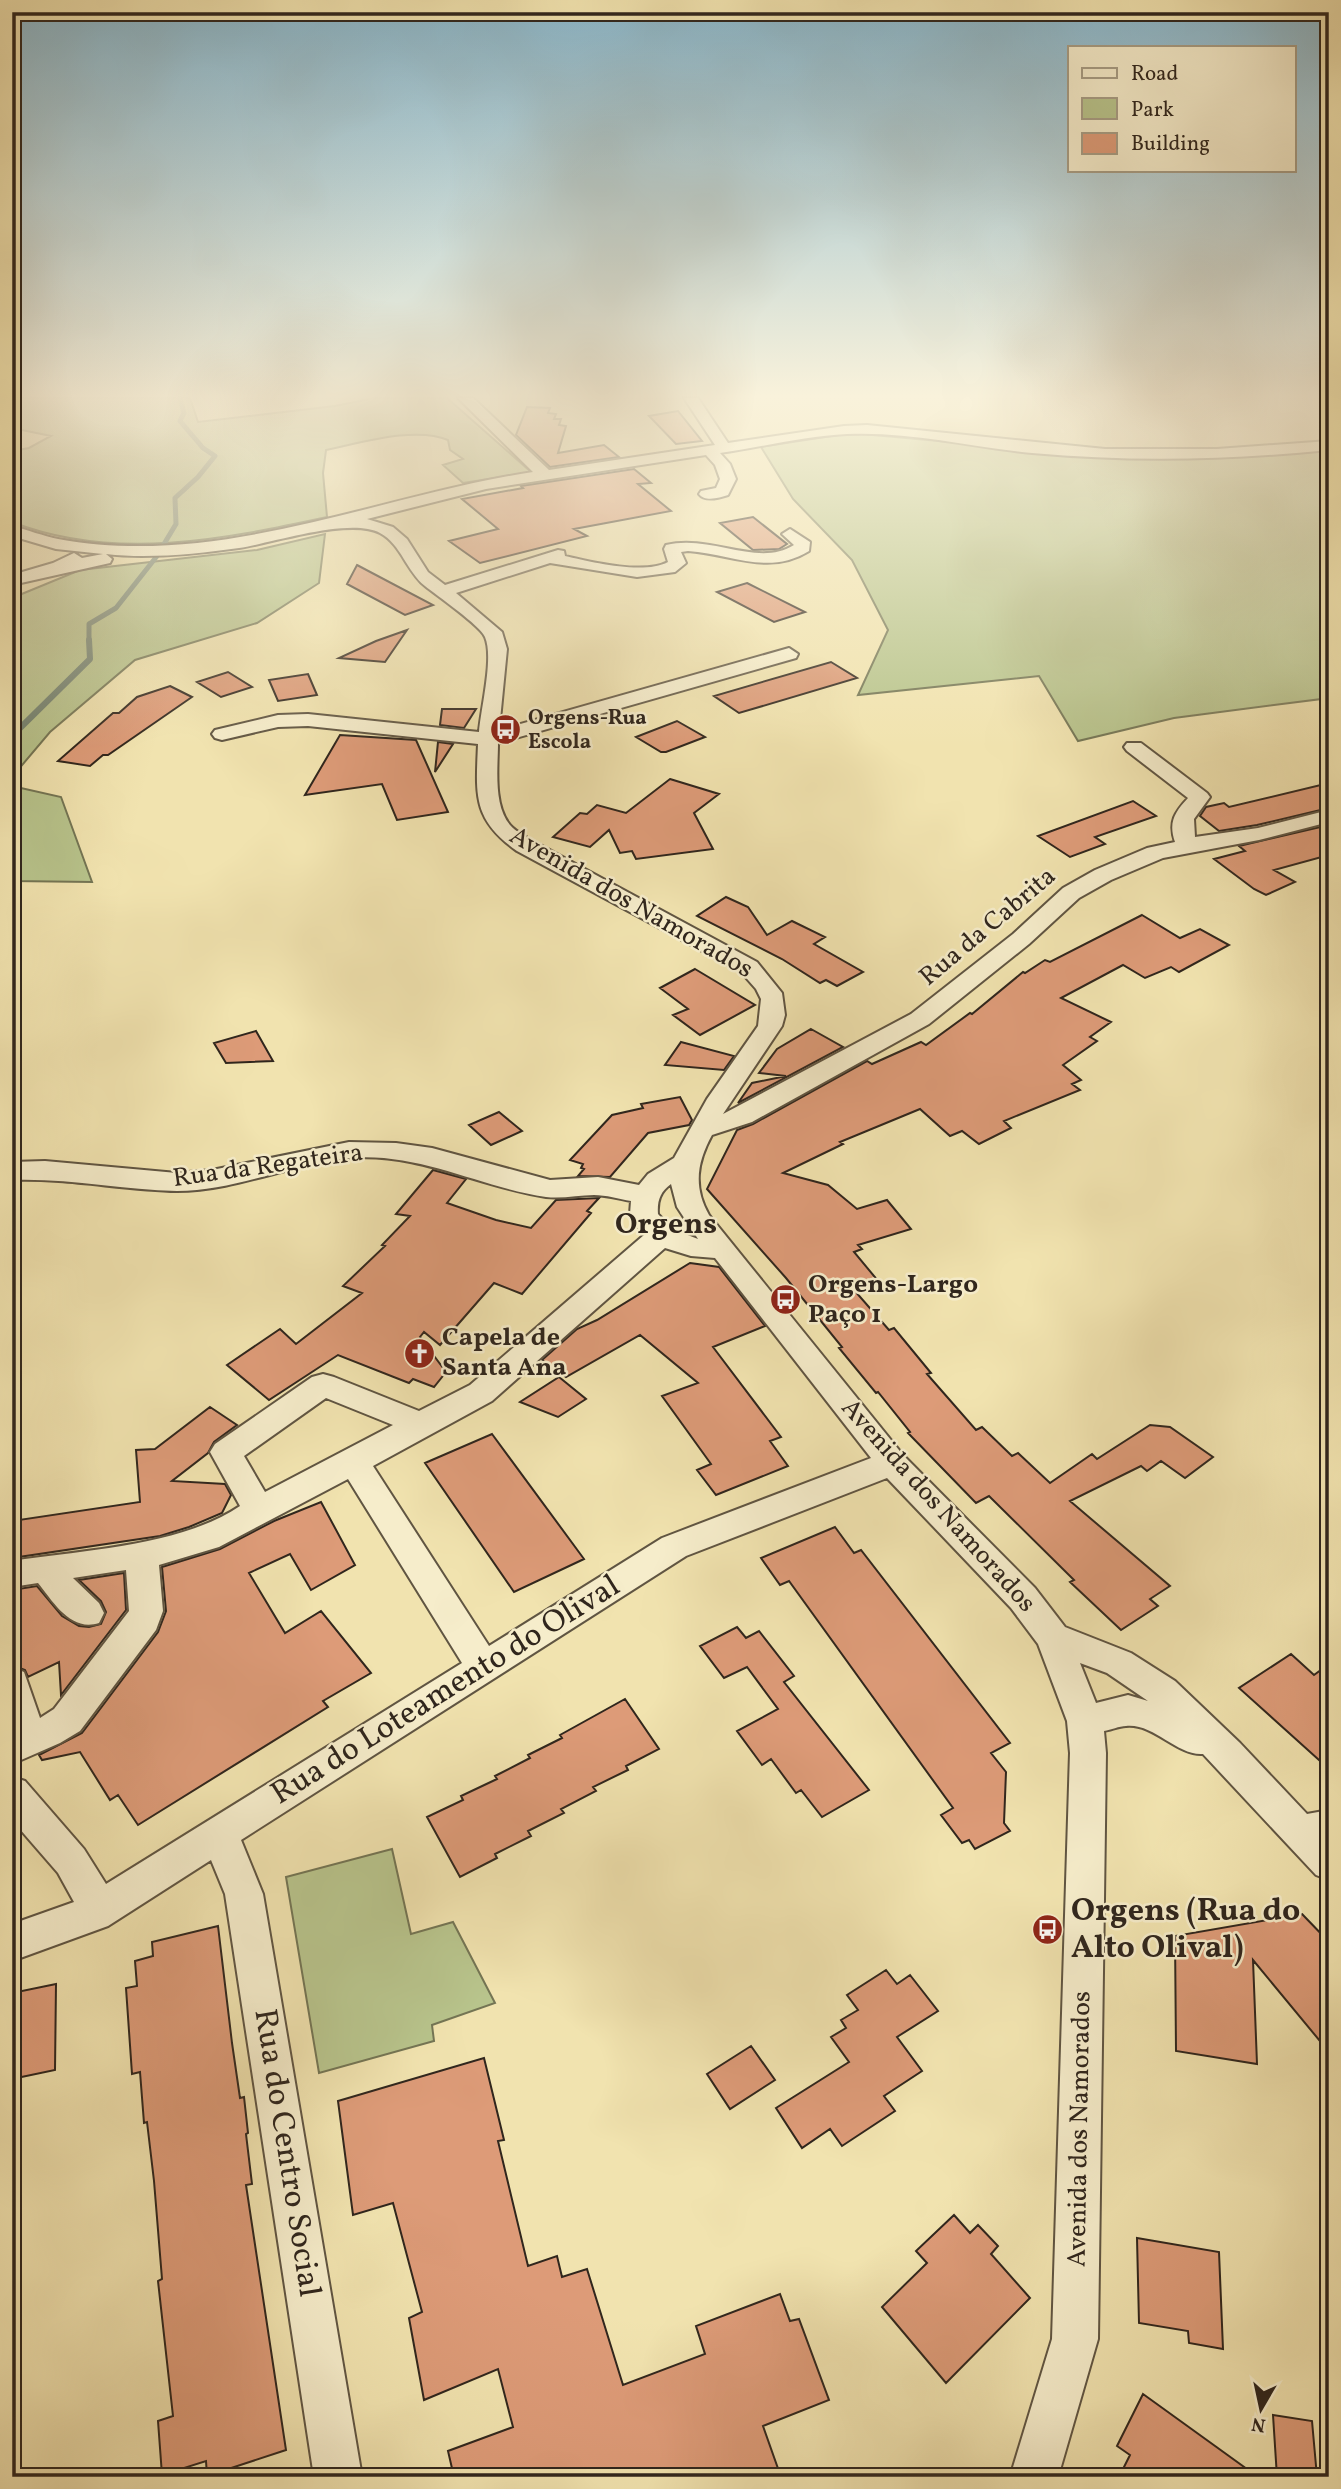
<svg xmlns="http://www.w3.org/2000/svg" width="1341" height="2489" viewBox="0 0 1341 2489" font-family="Vollkorn,serif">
<rect width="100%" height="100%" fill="#f1e3af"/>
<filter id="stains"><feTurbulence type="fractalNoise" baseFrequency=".00286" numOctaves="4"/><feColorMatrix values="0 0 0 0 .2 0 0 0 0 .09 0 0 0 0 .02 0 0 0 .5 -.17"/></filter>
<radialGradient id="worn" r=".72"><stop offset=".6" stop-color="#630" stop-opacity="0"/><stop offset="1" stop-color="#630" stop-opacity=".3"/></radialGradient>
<path fill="#b8c48c" stroke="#747554" stroke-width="2" d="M12,398H190L198,422L335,406L374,398H447L531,472L463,483L443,465L463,459L450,450L448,440C415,426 361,443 326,450L323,473L327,517C225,539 114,562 12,522V451L29,448L51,436L12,428Z
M851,433L1080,454L1329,449V698L1174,718L1078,741L1039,676L858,695L888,630L852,560L793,499L761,447Z
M325,534L319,583L257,623L135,660L50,732L12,777V598L80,570L257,550Z
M12,786L61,797L92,882L12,881Z
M392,1849L411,1934L453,1922L495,2003L432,2025L434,2041L319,2073L286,1877Z"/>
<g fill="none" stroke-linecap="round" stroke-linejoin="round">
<path stroke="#708170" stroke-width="5" d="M164,544L176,524L175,498L198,477L215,456L203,448L180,421L184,413L180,398
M89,641V624L116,608L157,556"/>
<path stroke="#708170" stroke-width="6" d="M12,736L90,659L89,640"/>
</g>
<path fill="#dd9b78" stroke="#30261d" stroke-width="2" d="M527,407L550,408L548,413L556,414L554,419H561L559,425L566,426L558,453L604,445L619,457L550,467L516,435Z
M678,411L702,441L676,444L649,416Z
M634,469L651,483L638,484L671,511L574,529L587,536L480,563L449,541L498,529L462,499L523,488L521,486Z
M753,517L787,544L779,549L753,550L720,523Z
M357,565L433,605L405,615L347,584Z
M747,583L805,612L774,622L717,592Z
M407,630L385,662L339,658L376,641Z
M831,662L857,678L739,713L714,696Z
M228,672L252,687L221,697L197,682Z
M308,674L317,695L278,701L269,680Z
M170,686L192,697L108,755H103L90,766L58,761L113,713H119L137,697Z
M442,709H476L464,728L440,725Z
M677,721L705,737L666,752H661L636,737Z
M340,735L416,740L448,812L397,820L382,784L305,795Z
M438,742L453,744L435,772Z
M670,779L719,794L694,813L713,849L636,859L632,851L620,853L609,830L590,847L553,837L580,813L587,814L597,805L626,813Z
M1329,783V808L1257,825L1219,831L1200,816L1206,807L1224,803L1229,807Z
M1133,801L1156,816L1095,837L1105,844L1070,857L1038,836Z
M1329,825V855L1274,870L1295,882L1266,895L1254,889L1214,859L1245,851L1239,846Z
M726,897L748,907L767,935L792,921L825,937L814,944L863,972L837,986L826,980L820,983L782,959L697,916Z
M1142,915L1180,938L1200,929L1229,945L1179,972L1171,967L1145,978L1123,965L1061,998L1111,1022L1090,1037L1097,1041L1063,1065L1081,1080L1072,1084L1080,1090L1004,1121L1011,1128L979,1144L962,1131L950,1136L920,1109L840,1142L843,1144L783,1173L828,1185L857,1209L887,1200L911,1229L858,1245L862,1249L854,1252L879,1282L854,1290L889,1330L894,1328L931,1373L927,1374L976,1430L982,1427L1012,1456L1018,1453L1050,1483L1092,1454L1097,1459L1150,1425L1170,1427L1213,1457L1185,1478L1161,1461L1147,1471L1141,1466L1070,1501L1170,1586L1150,1599L1158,1606L1121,1630L1070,1582L1074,1580L989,1496L976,1503L908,1433L910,1432L878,1392L876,1393L839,1348L842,1347L786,1278L707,1189L737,1130L753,1124L867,1061L872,1064L921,1042L926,1045L970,1013L972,1014L1023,972L1025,973L1045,960L1050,962Z
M695,969L755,1005L700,1035L673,1015L688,1009L660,988Z
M811,1029L843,1047L738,1103L752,1083L786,1076L759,1073L777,1049Z
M256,1031L273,1061L226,1063L214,1043Z
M681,1042L734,1056L724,1070L665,1065Z
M680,1097L692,1120L689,1125L648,1133L610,1177L578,1176L584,1169L581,1168L583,1164L570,1160L612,1115L643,1108L641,1104Z
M499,1112L522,1131L491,1145L469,1125Z
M433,1170L466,1179L447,1203L496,1220L531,1228L556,1200L599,1198L587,1211L591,1213L522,1294L494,1283L440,1345L424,1332L420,1337L446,1372L434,1387L413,1379L409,1383L338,1355L269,1400L227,1365L280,1329L296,1344L362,1293L343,1286L385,1246L382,1245L410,1216L396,1214Z
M690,1263L719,1267L765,1326L713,1347L781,1437L770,1441L788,1466L716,1495L697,1470L711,1464L662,1396L698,1383L640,1335L566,1377L542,1360L577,1329L597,1320Z
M559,1377L586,1399L558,1417L520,1402Z
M210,1407L237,1425L214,1442L208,1453L172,1481L225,1484L231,1495L222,1513L189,1527L160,1536L12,1558V1521L140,1502L136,1450L155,1449Z
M492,1434L584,1559L514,1592L425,1463Z
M321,1502L355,1565L311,1590L290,1554L249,1573L285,1633L321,1611L371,1673L323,1701L328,1707L138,1825L118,1795L110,1800L80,1752L42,1760L39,1755L82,1733L158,1632L166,1611L162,1567L220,1549L274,1521Z
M835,1527L854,1553L861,1550L1010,1743L991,1753L1006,1772L1004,1823L1010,1831L975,1849L969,1840L962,1843L941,1815L953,1808L789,1581L780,1585L761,1558Z
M124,1573L126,1610L61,1695L59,1662L28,1677L25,1670L12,1665V1590L37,1586L62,1616L79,1626L89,1627L101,1624L106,1612L101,1601L79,1580Z
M737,1627L746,1638L759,1631L794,1676L784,1682L869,1790L822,1817L801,1790L796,1793L771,1759L762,1765L737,1731L778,1709L747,1667L724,1678L700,1646Z
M1291,1654L1314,1675L1329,1664V1769L1239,1688Z
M625,1699L659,1749L626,1766L628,1770L593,1787L596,1791L561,1809L564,1813L528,1831L531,1836L495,1854L497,1858L460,1877L427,1817L463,1800L461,1796L497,1779L495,1776L530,1758L528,1755L562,1738L560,1735Z
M1302,1914L1329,1942V2052L1253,1960L1257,2064L1176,2051L1175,1936Z
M218,1926L232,2043L240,2098L244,2097L248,2133L246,2134L252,2184L246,2185L286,2450L207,2476L206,2461L162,2475L158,2421L173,2416L158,2281L162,2279L154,2181L147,2122L144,2123L140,2072L132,2074L126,1988L137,1986L135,1961L153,1956L152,1942Z
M886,1970L897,1984L910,1975L938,2011L897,2037L922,2071L884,2096L895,2111L842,2146L830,2129L802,2148L776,2108L849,2062L831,2037L846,2028L841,2020L858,2010L847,1995Z
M56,1984L55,2070L12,2079V1993Z
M751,2046L775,2080L730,2109L707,2074Z
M484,2058L504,2140L498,2141L528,2266L557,2256L562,2277L587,2269L623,2385L705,2354L696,2326L780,2294L790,2321L799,2319L829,2400L763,2426L781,2477H454L448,2451L513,2427L498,2369L424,2400L409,2318L422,2312L393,2203L353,2215L338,2101Z
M954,2215L970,2233L978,2225L998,2246L991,2254L1030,2298L946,2383L882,2307L927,2263L916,2251Z
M1137,2238L1219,2252L1223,2349L1189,2343L1188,2331L1139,2323Z
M1143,2394L1258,2477H1119L1130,2455L1117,2446Z
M1273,2415L1312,2421L1317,2477H1277Z"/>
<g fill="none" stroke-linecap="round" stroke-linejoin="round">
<defs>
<path id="minor" d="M458,398H473L549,470L715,445L684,398H698L728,443L844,426L867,425L1105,449H1217L1329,441V450C1230,460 1131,462 1032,453C970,447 909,431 847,434C805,436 762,447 720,453L730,464L736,479L728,495C719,498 705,502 699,494L701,491L716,488L720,479L715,465L706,455L486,489L367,519L393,527L407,539L428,572L445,585L558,550L564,551L565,556C591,562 644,575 668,562L664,549L666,545C712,534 758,568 794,545L782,534L790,529L810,542L809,551C769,576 731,554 688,551L681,552L686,563L675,572L637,577L550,563L456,593L502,632L507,649L499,730L782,650L789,648L798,654L796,658L498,743C498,767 493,805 510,825C516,832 525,836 533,841L757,962L782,993L785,1015L782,1026L723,1114L911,1014L1013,934L1063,888L1095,870L1147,848L1175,842C1168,822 1175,812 1188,798L1127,751L1124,747L1127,743H1141L1207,793L1210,797L1194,819L1195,837L1258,828L1329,810V822L1259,840L1163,858L1111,880L1079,898L1029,944L929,1024L752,1122L712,1135C697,1162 693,1187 709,1215L903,1455L1035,1588L1065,1627L1131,1653L1175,1681L1240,1743L1307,1814L1329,1810V1880L1316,1875L1203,1754C1177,1756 1154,1723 1126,1726C1119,1726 1111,1730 1104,1731L1106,1753L1098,2339L1058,2477H1010L1052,2339L1070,1753L1067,1721L1038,1644L1011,1608L887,1478L686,1556L241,1840L263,1894L362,2477H314L225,1894L211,1860L108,1926L12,1961V1924L74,1902L58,1873L12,1820V1777L25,1781L84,1849L106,1884L462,1663L348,1479L219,1547L159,1565L163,1611L156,1630L80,1731L60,1743L12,1764V1667L24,1672L40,1718L54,1709L129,1611L126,1570L73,1578L99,1603L104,1613L99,1623C71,1632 54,1603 38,1583L12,1587V1561C83,1550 181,1546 240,1506L210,1452L215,1444L312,1377L323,1374L334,1377L419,1411L470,1385L644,1235L630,1214L631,1201C619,1199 606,1195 594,1195C579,1195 562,1199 546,1197C479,1187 419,1152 349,1158C291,1164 235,1191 177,1191C122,1190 68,1178 12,1180V1162L45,1161L177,1173L212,1170L349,1142L396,1143L432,1148L550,1180L598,1177L639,1185L648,1174L674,1158L707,1099L758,1026L761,999L756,989L741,972L517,851C472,819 476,795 478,744L308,726L278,727L222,740L215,738L212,734L215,730L278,715L308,714L479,732C481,708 494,657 485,637C481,626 436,595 425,586C407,572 401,544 380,533C350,517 273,543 239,548C196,554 148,559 106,554L112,559L110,563L12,585V575L53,563L74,553L82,558L103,554L56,549L12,536V526C28,530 43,536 58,539C220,569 376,496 533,472ZM671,1184L677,1207L698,1239L672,1229L658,1214C657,1201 660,1192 671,1184ZM665,1248L691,1256L715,1258L871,1458L662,1538L489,1646L373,1466L492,1401ZM326,1398L393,1425L265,1492L244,1456ZM1080,1663L1107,1673L1148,1701L1128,1695L1096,1703Z"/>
</defs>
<use href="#minor" stroke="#605542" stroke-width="4"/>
<use href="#minor" fill="#f6edcb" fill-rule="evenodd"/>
</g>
<linearGradient id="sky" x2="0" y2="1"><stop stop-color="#89b8ce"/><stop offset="0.53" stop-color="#f9f2db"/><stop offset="1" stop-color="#f9f2db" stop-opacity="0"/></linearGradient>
<rect width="1341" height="747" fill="url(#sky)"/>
<defs>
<symbol id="bus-disc" viewBox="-11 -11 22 22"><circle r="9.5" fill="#8f2418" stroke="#f6edcb"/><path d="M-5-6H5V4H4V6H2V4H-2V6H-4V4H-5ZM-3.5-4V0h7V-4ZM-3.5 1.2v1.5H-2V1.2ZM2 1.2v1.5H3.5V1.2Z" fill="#fff"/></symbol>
<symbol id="church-disc" viewBox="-11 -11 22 22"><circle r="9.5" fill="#8f2418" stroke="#f6edcb"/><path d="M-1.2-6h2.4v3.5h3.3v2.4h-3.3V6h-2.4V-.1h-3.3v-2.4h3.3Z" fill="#fff"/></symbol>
</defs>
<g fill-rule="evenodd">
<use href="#bus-disc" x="488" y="712" width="35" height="35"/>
<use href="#bus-disc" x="768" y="1282" width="35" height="35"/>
<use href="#church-disc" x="402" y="1336" width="35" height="35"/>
<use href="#bus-disc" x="1030" y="1912" width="35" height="35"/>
</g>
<g text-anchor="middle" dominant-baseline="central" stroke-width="5" stroke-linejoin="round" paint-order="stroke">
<g font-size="21" font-weight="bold" fill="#30261d" stroke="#f6edcb" text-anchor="start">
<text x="528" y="718">Orgens-Rua<tspan x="528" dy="24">Escola</tspan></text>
</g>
<g font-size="26" fill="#30261d" stroke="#f6edcb">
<text transform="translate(631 903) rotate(30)">Avenida dos Namorados</text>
<text transform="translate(988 927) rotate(-40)">Rua da Cabrita</text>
<text transform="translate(268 1166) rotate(-8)">Rua da Regateira</text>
<text transform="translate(938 1506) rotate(48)">Avenida dos Namorados</text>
<text transform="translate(1080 2129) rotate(-89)">Avenida dos Namorados</text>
</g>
<g font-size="26" font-weight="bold" fill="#30261d" stroke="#f6edcb" text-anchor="start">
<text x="808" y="1285">Orgens-Largo<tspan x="808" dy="30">Paço 1</tspan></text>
<text x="442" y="1338">Capela de<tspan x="442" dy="30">Santa Ana</tspan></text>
</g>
<g font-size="30" font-weight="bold" fill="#30261d" stroke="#f6edcb">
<text x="666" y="1225">Orgens</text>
</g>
<g font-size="32" fill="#30261d" stroke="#f6edcb">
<text transform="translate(446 1691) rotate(-32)">Rua do Loteamento do Olival</text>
<text transform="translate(286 2153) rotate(81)">Rua do Centro Social</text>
</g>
<g font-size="32" font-weight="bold" fill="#30261d" stroke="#f6edcb" text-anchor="start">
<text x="1071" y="1912">Orgens (Rua do<tspan x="1071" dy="37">Alto Olival)</tspan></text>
</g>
</g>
<rect width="1341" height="2489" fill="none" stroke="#f1e3af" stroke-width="42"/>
<rect x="14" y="14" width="1313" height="2461" fill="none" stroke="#30261d" stroke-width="3.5"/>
<rect x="21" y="21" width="1299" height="2447" fill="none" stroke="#30261d" stroke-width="2"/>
<rect x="1068" y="46" width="228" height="126" fill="#f6edcb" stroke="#a79d85" stroke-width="2"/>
<rect x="1082" y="68" width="35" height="10" fill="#f6edcb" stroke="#a79d85" stroke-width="2"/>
<text x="1131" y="80" font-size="21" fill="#30261d">Road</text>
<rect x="1082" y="98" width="35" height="21" fill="#b8c48c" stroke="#a79d85" stroke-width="2"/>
<text x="1131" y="116" font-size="21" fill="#30261d">Park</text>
<rect x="1082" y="133" width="35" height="21" fill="#dd9b78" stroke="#a79d85" stroke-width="2"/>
<text x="1131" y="150" font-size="21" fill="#30261d">Building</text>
<g transform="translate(1261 2409) rotate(189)" stroke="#f6edcb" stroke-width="5" paint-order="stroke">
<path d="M0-5L12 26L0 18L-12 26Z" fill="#30261d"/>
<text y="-10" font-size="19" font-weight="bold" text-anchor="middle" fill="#30261d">N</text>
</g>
<rect width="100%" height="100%" filter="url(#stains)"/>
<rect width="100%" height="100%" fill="url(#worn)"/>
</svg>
